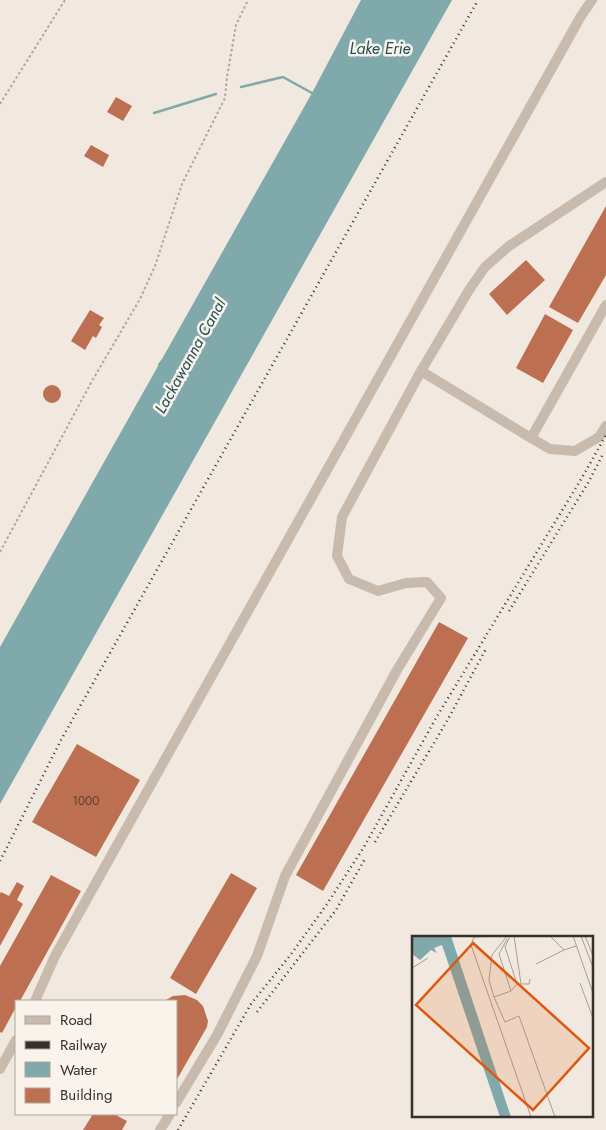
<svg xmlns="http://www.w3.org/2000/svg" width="606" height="1130" viewBox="0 0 606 1130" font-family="Jost,sans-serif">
<rect width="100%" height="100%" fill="#f1e9df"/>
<path fill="#80a9ac" d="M361,0H452L0,804V647L158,366V364L162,359L312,93Z"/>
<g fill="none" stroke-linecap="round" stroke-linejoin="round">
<path stroke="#80a9ac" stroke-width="2.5" d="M241,87L283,77L312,93
M154,113L216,94"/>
</g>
<path fill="#bd6f51" d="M116,97L132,106L123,121L107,112Z
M91,145L109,155L103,167L84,156Z
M606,206V275L578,323L549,307Z
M526,260L545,280L507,315L489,294Z
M90,310L104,318L99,325L102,327L96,338L93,336L85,350L71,341Z
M545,314L573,330L543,383L516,368Z
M43 394a9 9 0 1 1 18 0a9 9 0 1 1-18 0Z
M439,622L468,638L323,891L296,875Z
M77,744L140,780L96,857L32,822Z
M231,873L257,888L196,994L170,978Z
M51,875L81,891L20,1001H16V1007L2,1033L0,1032V966Z
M17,882L24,886L17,900L23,904L0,946V894L1,892L9,896Z
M185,995L197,1000L203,1006L208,1021L207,1027L176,1081V1001H164L173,996Z
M93,1114H114L127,1121L122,1130H83Z"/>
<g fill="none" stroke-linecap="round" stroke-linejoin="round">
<path stroke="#b4a496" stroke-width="2" stroke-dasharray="2.5 2.5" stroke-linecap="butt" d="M0,104L65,0
M0,552L92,381L140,299L155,266L182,184L225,98L227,77L236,25L248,0"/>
<path stroke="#c8baac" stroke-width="10" d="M421,371L469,290L485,267L509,246L606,182
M531,438L550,449L575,451L599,437L606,426
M35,1001L55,956L581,16L592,0
M0,1069L16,1040
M176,1103L217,1035L257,956L285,876L397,670L441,598L427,582L406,583L378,591L349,579L337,556L342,517L421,371L531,438L606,305
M160,1130L170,1114"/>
<path stroke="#372f2a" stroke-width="2.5" stroke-dasharray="1 4" stroke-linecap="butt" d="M509,611L588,483L603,454
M375,842L447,721L487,647
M0,861L61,740L478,0
M257,1012L336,910L366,857
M178,1130L251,1004L292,953L327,904L364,847L436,718L583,476L606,435"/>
</g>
<g text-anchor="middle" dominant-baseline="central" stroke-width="5" stroke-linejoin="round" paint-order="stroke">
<g font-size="12" fill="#583f34">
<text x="86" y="801">1000</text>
</g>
<g font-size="16" font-style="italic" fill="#225055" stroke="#f9f3eb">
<text x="380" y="48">Lake Erie</text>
<text transform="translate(190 356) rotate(-61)">Lackawanna Canal</text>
</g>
</g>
<g transform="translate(412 936)">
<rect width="181" height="181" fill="#f1e9df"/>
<path d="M0,0H39L99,181H88L30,9L22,12L25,17L19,14L8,24L0,18Z" fill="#80a9ac"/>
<path fill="none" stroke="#a79f97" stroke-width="1" d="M90,0L62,1L59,9L119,181M98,0L93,11L105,48L99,55M102,0L109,48H117L118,43M138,0L152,14L164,10M161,0L182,60M169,0L182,34M173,0L182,22M95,3L87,18L99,55L82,61L93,86L107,80L143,181M124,28L152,14M0,32L16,22M168,47L181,82M82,61L77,44L80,19L95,0"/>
<path fill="#df570e" fill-opacity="0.15" stroke="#df570e" stroke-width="2.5" d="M61,7L177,112L121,174L4,69Z"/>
<rect width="181" height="181" fill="none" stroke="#372f2a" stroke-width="2.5"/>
</g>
<rect x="15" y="1000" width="162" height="115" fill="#f9f3eb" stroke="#aba59e"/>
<rect x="25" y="1016" width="25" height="8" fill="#c8baac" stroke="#aba59e"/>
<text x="60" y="1025" font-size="15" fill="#372f2a">Road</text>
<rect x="25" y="1041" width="25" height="8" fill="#372f2a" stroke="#aba59e"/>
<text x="60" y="1050" font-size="15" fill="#372f2a">Railway</text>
<rect x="25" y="1062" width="25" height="15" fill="#80a9ac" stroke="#aba59e"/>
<text x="60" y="1075" font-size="15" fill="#372f2a">Water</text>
<rect x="25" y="1088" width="25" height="15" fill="#bd6f51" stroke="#aba59e"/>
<text x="60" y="1100" font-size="15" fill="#372f2a">Building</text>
</svg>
